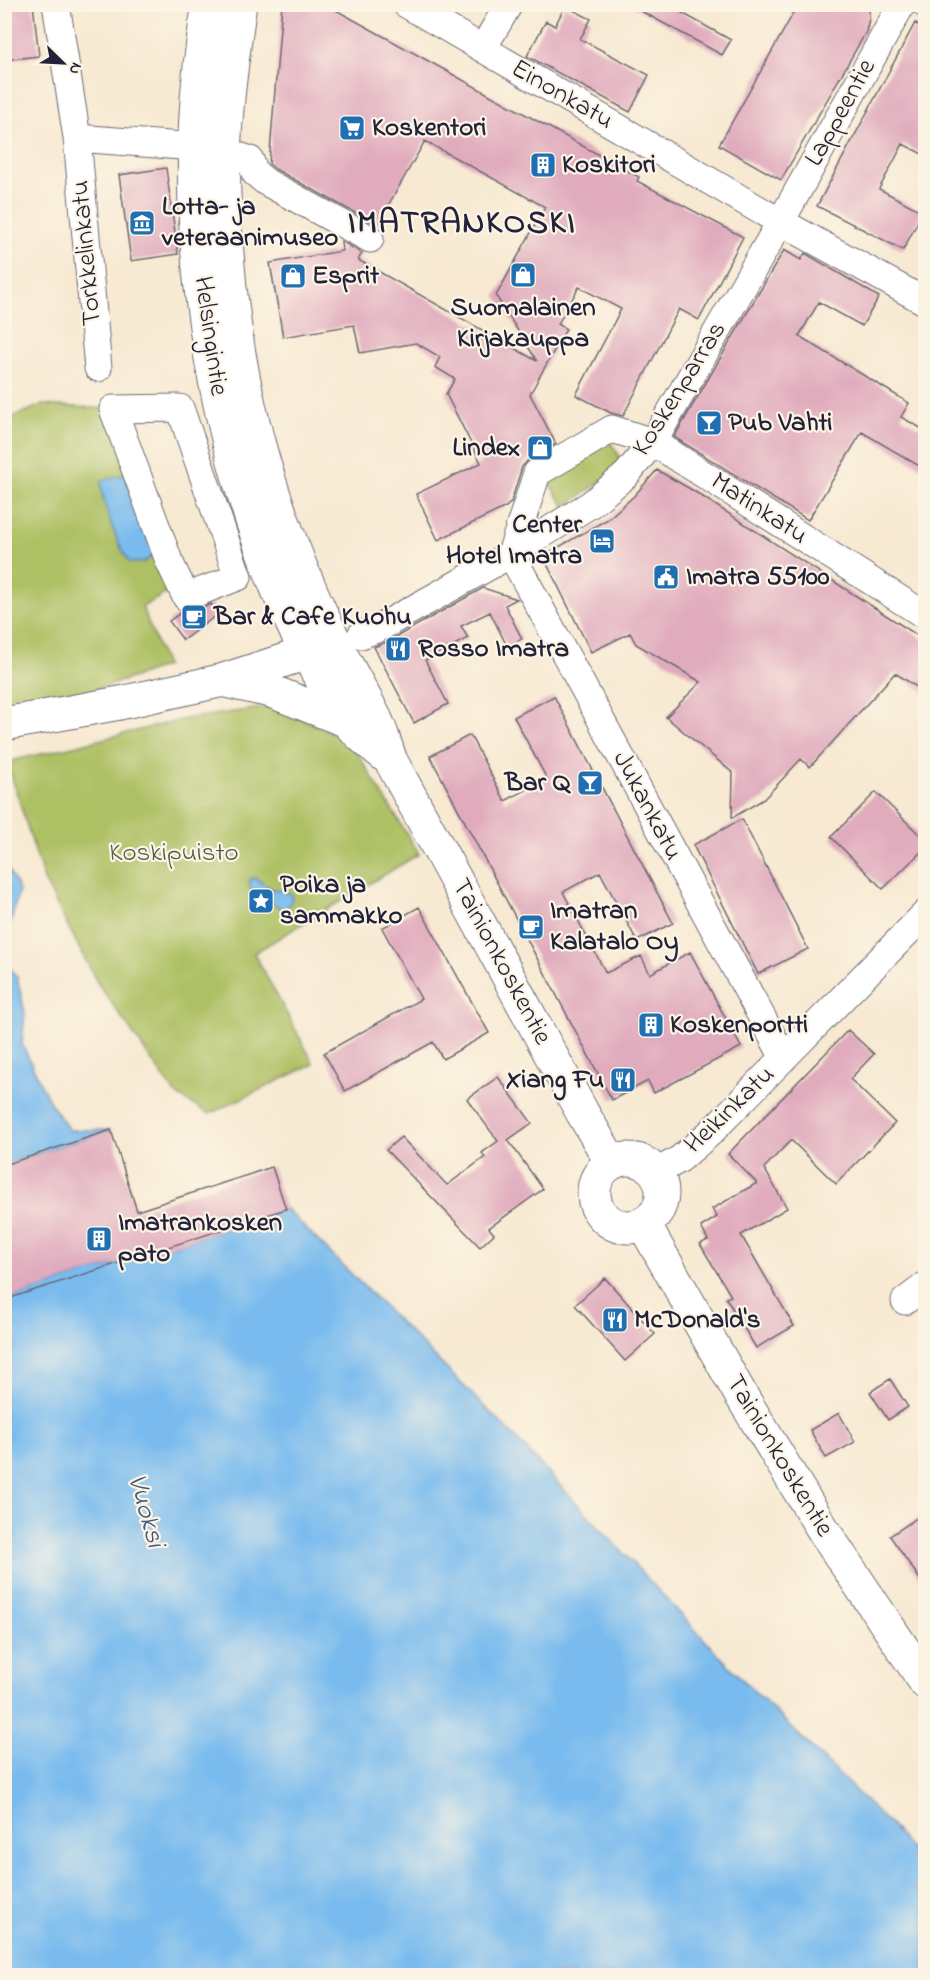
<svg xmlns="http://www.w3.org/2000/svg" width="930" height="1980" viewBox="0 0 930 1980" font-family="'Indie Flower',sans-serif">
<rect width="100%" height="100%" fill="#fcf5e5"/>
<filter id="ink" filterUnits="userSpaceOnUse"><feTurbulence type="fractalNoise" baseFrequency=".0167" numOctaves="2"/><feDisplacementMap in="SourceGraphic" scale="12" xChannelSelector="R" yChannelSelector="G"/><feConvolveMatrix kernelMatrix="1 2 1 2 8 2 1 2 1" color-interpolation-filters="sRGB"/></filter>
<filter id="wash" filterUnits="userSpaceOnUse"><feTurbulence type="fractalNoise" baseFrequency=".008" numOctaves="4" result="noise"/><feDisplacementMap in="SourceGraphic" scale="24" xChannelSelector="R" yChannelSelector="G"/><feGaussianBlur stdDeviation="1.35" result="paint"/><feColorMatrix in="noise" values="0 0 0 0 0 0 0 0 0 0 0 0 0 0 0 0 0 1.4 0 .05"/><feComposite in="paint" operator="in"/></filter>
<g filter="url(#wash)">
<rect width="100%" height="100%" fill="#f7e9d2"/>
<path fill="#adc063" stroke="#68714f" stroke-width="1.5" d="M42,405L113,409L179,586L142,607L166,666L93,691L5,704V420Z
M608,439L625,464L565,507L544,476Z
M274,706L350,741L419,854L254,953L314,1064L209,1114L175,1094L97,982L44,880L7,762L185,719Z"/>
<path fill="#79bbee" stroke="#4e6e94" stroke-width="1.5" d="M125,474L155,554L144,562L130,563C118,547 101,501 101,481Z
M5,863L19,890L5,945Z
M256,878C261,882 266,887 273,889C280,891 285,889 292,895L291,901L288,907L281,908C274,903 271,902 263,905C255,901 248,887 250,879Z
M4,960L17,977L25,1013L22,1044L49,1101L69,1130H111L4,1165Z
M286,1209L509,1431L734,1671L893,1828L916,1856L924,1870L916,1887L925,1901V1975H5L4,1300Z"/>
<g id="blocks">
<path fill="#e0abbd" d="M4,4H33L39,56L4,60Z
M282,4H325L639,177L637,181L743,237L699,320L679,309L623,416L611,413L576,395L621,309L579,287L558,324L566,329L530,394L556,444L529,459L522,467L511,502L506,507L438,540L416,494L481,463L446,394L455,379L435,367L440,357L416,343L360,353L354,325L283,337L270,263L342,251L341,241L362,253L358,260L537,361L496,296L545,207L425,141L377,225L275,169L269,164Z
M628,4H666L731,40L722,55Z
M783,4H869V19L866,32L781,180L719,145L793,14Z
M565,6L591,19L580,39L649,75L630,112L527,56L546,21L555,26Z
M915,23L926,28V156L903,144L879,189L923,212L903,250L817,206Z
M166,168L178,254L131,261L119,175Z
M784,250L801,260L805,253L879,297L862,326L819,302L799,336L909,403L901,417L926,431V470L862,432L808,520L674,437Z
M657,470L692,490L926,641V693L895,673L810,767L801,759L764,799L732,818L733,773L666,717L701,682L636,644L630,633L591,652L543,556L608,519L634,496Z
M483,588L517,599L505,605L522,639L507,646L490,612L461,626L468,638L425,660L448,704L414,723L374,647L387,642Z
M211,604L218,614L183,640L169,621L182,612H192Z
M554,696L673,923L637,941L600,872L563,892L606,973L641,956L650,974L690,952L741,1047L654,1093L648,1081L612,1100L430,756L470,735L505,801L547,779L514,717Z
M876,792L926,841V847L883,889L831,837Z
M742,819L808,949L758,974L693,845Z
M419,907L489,1033L443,1059L433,1042L345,1091L324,1053L421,999L382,928Z
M848,1030L874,1054L850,1079L895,1123L836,1184L791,1140L764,1168L787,1208L741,1235L794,1326L756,1348L726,1298L731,1296L700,1244L708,1240L701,1227L717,1217L712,1209L757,1183L728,1154Z
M498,1077L532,1123L508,1140L543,1189L489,1228L494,1234L480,1247L386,1150L401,1137L447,1185L485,1157L482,1153L498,1141L467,1099Z
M111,1130L137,1211L272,1167L286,1209L4,1300V1165Z
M605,1278L655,1334L625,1361L575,1305Z
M890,1379L908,1407L888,1420L870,1392Z
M839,1413L855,1442L826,1458L810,1430Z
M926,1512V1588L890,1536Z"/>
</g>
</g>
<g filter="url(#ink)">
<use href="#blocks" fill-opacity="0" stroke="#6d6870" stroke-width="1.5"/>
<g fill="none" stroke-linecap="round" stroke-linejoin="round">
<defs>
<path id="minor" d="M56,4L77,138L98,368
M406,4L763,212L926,302
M925,4L926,5
M483,48L509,4
M77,138L195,147L225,151L250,160L255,173L266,182L370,239
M180,408L238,577L186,597L169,561L113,409Z
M361,635L379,628L511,554L591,504L626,475L653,442L781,221L902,4
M784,1058L511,554L537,473L612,429L653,442L926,616
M655,1173L680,1159L710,1133L926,913
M905,1301L926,1285"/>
<path id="major" d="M209,4C174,199 204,411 279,593C293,628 310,661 330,694C335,703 340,713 347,721C358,735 374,746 387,757
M240,4C231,67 222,131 224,195C227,311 247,429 289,537C303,574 319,611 337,646C348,669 362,691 373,714C381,728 385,745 391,761L582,1112L612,1163
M225,681L271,691L347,721
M4,724L120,703L224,680L325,647
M594 1193a34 34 0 1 1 68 0a34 34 0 1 1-68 0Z
M643,1223L741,1395L827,1536L926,1683"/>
</defs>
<use href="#minor" stroke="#6d6870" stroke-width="29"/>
<use href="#major" stroke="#6d6870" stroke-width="35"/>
<use href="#minor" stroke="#fff" stroke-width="27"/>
<use href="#major" stroke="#fff" stroke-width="33"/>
</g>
</g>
<defs>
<symbol id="supermarket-square" viewBox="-11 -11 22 22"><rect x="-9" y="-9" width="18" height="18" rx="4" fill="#1f6fb2" stroke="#fcf5e5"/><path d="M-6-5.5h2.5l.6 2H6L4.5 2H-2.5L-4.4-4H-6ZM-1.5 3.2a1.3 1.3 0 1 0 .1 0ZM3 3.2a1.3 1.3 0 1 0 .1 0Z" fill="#fff"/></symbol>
<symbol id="building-square" viewBox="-11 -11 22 22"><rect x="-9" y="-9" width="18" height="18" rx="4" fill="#1f6fb2" stroke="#fcf5e5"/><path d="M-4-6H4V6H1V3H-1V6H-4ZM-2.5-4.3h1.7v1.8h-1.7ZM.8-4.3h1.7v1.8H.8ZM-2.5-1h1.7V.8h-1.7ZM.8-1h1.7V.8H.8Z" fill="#fff"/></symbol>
<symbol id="museum-square" viewBox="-11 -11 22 22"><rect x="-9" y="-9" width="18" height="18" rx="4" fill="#1f6fb2" stroke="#fcf5e5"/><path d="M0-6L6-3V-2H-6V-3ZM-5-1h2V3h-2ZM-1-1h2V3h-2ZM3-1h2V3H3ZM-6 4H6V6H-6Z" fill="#fff"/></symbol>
<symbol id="shop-square" viewBox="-11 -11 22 22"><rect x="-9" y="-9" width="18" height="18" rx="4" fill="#1f6fb2" stroke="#fcf5e5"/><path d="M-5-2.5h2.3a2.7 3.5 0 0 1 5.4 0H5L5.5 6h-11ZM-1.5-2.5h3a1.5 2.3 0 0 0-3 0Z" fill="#fff"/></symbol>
<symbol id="bar-square" viewBox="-11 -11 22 22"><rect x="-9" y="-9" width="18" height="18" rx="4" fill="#1f6fb2" stroke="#fcf5e5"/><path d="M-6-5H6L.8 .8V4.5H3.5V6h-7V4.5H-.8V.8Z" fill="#fff"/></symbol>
<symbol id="hotel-square" viewBox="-11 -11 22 22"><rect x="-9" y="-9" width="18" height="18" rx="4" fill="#1f6fb2" stroke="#fcf5e5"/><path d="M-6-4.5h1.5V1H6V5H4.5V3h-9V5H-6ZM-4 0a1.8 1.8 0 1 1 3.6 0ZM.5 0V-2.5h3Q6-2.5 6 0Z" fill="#fff"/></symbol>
<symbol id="civic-square" viewBox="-11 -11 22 22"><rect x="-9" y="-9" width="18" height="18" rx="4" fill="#1f6fb2" stroke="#fcf5e5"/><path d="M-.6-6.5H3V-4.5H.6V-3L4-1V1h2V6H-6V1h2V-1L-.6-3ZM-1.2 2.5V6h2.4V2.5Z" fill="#fff"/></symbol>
<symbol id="cafe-square" viewBox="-11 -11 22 22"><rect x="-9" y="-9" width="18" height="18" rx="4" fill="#1f6fb2" stroke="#fcf5e5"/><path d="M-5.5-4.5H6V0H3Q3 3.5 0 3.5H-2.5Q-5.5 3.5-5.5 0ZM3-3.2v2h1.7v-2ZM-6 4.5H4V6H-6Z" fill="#fff"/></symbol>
<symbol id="restaurant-square" viewBox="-11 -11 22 22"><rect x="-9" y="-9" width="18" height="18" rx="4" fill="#1f6fb2" stroke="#fcf5e5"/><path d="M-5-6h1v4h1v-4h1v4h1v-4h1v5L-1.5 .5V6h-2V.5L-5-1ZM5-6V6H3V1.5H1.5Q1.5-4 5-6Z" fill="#fff"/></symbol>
<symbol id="sight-square" viewBox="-11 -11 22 22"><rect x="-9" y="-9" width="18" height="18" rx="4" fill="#1f6fb2" stroke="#fcf5e5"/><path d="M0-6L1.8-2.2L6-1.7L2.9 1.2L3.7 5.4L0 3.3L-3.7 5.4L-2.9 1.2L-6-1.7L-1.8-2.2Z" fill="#fff"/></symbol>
</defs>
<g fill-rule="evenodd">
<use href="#supermarket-square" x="337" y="113" width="30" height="30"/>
<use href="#building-square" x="528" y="150" width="30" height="30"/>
<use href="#museum-square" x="127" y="208" width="30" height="30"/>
<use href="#shop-square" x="508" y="260" width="30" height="30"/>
<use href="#shop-square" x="278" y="261" width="30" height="30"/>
<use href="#bar-square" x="694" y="408" width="30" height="30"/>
<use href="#shop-square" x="525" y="433" width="30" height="30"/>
<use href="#hotel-square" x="587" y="526" width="30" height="30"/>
<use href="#civic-square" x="651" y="562" width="30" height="30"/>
<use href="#cafe-square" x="179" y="602" width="30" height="30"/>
<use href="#restaurant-square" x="383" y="634" width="30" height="30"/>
<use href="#bar-square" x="575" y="768" width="30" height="30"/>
<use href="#sight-square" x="246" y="886" width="30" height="30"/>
<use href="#cafe-square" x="516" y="912" width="30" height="30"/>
<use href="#building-square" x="636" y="1010" width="30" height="30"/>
<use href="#restaurant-square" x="608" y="1065" width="30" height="30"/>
<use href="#building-square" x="84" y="1224" width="30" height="30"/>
<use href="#restaurant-square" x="600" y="1305" width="30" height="30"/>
</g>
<g text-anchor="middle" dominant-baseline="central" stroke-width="4.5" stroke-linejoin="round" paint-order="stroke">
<g font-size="27" fill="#22223b" stroke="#fcf5e5">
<text transform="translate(562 95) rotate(30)">Einonkatu</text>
<text transform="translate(841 113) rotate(-61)">Lappeentie</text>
<text transform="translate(87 253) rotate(-95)">Torkkelinkatu</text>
<text transform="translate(210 336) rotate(82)">Helsingintie</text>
<text transform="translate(680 389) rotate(-58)">Koskenparras</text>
<text transform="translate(759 509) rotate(33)">Matinkatu</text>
<text transform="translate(647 806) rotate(62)">Jukankatu</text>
<text transform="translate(501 962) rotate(62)">Tainionkoskentie</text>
<text transform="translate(730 1110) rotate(-44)">Heikinkatu</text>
<text transform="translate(779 1456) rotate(59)">Tainionkoskentie</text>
</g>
<g font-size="27" font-weight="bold" fill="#22223b" stroke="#fcf5e5" text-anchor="start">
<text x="372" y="128">Koskentori</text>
<text x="562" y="165">Koskitori</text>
<text x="162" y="207">Lotta- ja<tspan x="162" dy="31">veteraanimuseo</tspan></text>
<text x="312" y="276">Esprit</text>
<text x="523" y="308" text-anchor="middle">Suomalainen<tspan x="523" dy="31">Kirjakauppa</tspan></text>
<text x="728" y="423">Pub Vahti</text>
<text x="520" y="448" text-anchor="end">Lindex</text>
<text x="582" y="525" text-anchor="end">Center<tspan x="582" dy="31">Hotel Imatra</tspan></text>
<text x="686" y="577">Imatra 55100</text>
<text x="214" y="617">Bar &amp; Cafe Kuohu</text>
<text x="418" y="649">Rosso Imatra</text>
<text x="570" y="783" text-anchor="end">Bar Q</text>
<text x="280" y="885">Poika ja<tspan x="280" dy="31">sammakko</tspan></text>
<text x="550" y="911">Imatran<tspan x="550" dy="31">Kalatalo Oy</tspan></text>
<text x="670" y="1025">Koskenportti</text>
<text x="604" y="1080" text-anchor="end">Xiang Fu</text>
<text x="118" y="1223">Imatrankosken<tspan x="118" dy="31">pato</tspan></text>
<text x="634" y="1320">McDonald's</text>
</g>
<g font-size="27" fill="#535949" stroke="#fcf5e5">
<text x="174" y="853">Koskipuisto</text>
</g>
<g font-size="28" font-style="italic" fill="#40587a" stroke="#fcf5e5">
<text transform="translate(145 1511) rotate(74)">Vuoksi</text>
</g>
<g font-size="33" font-weight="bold" letter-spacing="1.5" fill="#22223b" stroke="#fcf5e5">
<text x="462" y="224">IMATRANKOSKI</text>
</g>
</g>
<rect width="930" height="1980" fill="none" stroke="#fcf5e5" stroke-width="24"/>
<g transform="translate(63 63) rotate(114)" stroke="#fcf5e5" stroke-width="4.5" paint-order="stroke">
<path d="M0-4.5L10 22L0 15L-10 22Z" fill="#22223b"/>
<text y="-9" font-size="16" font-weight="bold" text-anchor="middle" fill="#22223b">N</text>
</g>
</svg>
